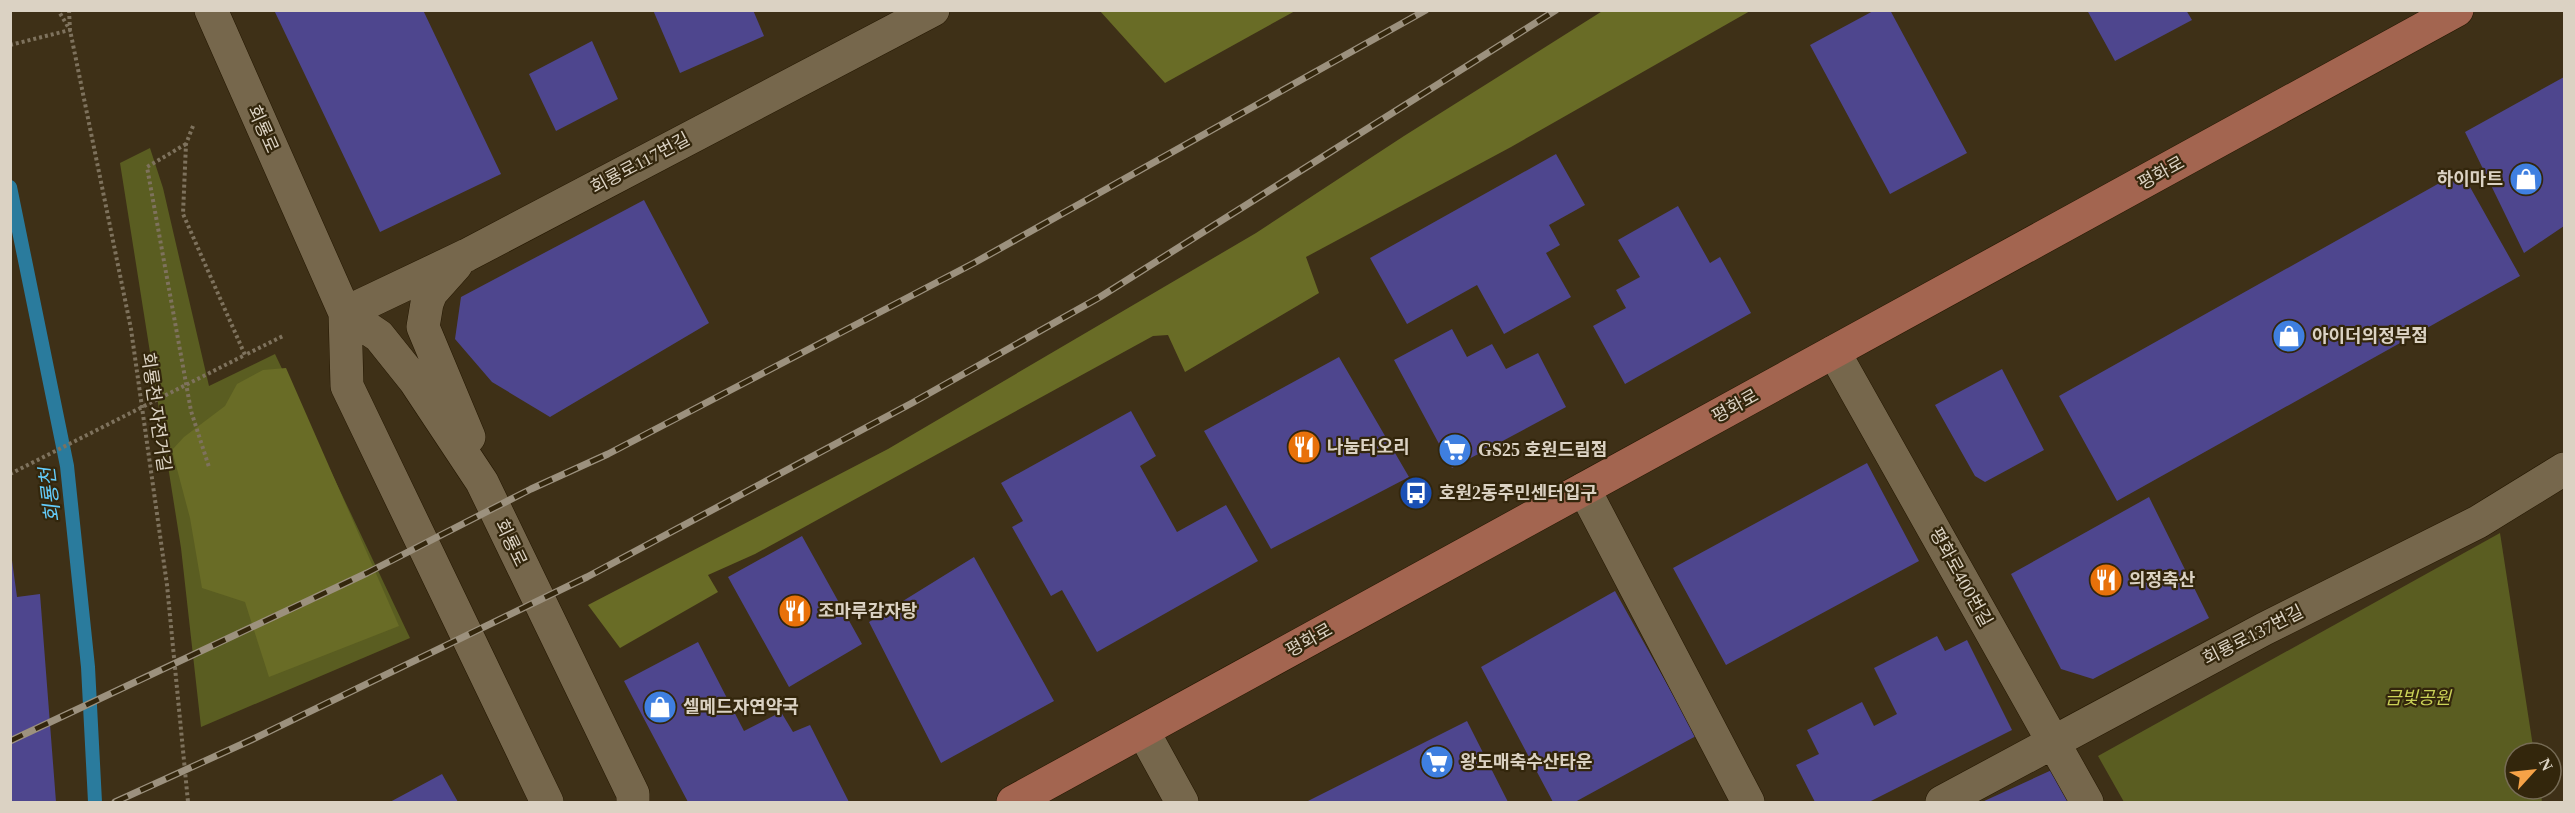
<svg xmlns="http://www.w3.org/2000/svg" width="2575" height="813" viewBox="0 0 2575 813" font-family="'Times New Roman','Noto Sans KR',serif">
<rect width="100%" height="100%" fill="#3e3017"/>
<path fill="#5a5d21" d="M150,148L163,188L209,386L275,354L410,638L201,727L181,548L120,163Z
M2500,533L2534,753H2515V789H2540L2542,802H2124L2098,756Z"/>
<path fill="#696c26" d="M1604,10L1750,11L1511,147L1306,257L1319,293L1185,372L1168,335L1153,336L755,554L708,575L718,592L620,648L588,605L888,449L1256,233L1404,136Z
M1100,11H1295L1165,83Z
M286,368L399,626L269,677L245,602L202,588L190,518L172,450L184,437L225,406L237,384L263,370Z"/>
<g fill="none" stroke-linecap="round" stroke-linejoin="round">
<path stroke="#2a7b9d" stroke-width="14" d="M10,187L67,466L88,667L95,802"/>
</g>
<path fill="#4e468e" d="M274,10H423L501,174L380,232Z
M653,10H753L764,36L680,73Z
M1875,10H1890L1967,153L1890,194L1810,45Z
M2087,10H2186L2192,20L2115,61Z
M592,41L618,99L556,131L529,74Z
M2564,77V226L2524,253L2465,132Z
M1556,154L1585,205L1549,225L1560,245L1546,253L1571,297L1504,334L1477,285L1407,324L1370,258Z
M2461,171L2520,276L2117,501L2059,396Z
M644,200L709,323L550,417L492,382L455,339L461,297Z
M1678,206L1710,263L1720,257L1751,313L1625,384L1593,326L1626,308L1616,290L1640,277L1618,240Z
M1452,329L1467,357L1492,344L1506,369L1538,353L1566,407L1452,468L1394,360Z
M1339,357L1409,477L1271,549L1204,431Z
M2002,369L2044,450L1985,482L1975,476L1935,405Z
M1131,411L1156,456L1140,466L1177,532L1226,505L1258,561L1097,652L1062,590L1051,596L1012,527L1023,521L1001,483Z
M1867,463L1919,561L1726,665L1673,568Z
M2149,497L2209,618L2093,679L2061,669L2011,574Z
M802,536L862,644L789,687L728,577Z
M10,546L17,597L40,594L56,802H10Z
M974,557L1054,701L941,763L869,622Z
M1615,591L1696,736L1575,802H1553L1481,667Z
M1937,636L1945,651L1967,640L2012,730L1869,802H1815L1796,765L1819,754L1807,730L1862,702L1874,726L1897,714L1874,668Z
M698,642L744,731L781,712L793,732L810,725L849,802H688L624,681Z
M1467,721L1508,802H1306Z
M2054,769L2072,802H1982Z
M442,774L458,802H390Z"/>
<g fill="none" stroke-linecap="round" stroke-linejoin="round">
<defs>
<path id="minor" d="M211,10L345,313L347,386L547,802
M456,265L431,293L427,303L423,327L469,437
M345,313L467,255L933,10
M345,313L379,336L415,381L482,482L633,794V802
M1834,352L2087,802
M1584,489L1748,802
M1144,733L1182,802
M1942,802L2264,629L2478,522L2564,469"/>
<path id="major" d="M1013,802L2457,10"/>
</defs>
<use href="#minor" stroke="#241700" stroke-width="34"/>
<use href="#major" stroke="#241700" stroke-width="34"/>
<path stroke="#7e725d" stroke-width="4" stroke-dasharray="3 3" stroke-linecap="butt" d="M69,10L70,30L131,329L167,585L188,802
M10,45L70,30L58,10
M193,126L186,144L183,214L245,355L283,336
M186,144L147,167L191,411L209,467"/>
<use href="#minor" stroke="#76674c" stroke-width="33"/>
<use href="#major" stroke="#a36550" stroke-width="33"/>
<defs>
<path id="rail" d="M10,741L367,573L531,489L608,454L974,263L1426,10
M115,802L251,740L587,577L912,403L1100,297L1556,10"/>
</defs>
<use href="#rail" stroke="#9c917e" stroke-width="7"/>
<use href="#rail" stroke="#33260c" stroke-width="4.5" stroke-dasharray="14" stroke-linecap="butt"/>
<path stroke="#7e725d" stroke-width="4" stroke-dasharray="3 3" stroke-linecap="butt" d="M10,474L245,355"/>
</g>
<defs>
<symbol id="shop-disc" viewBox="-11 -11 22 22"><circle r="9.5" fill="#3f7fe0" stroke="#33260c"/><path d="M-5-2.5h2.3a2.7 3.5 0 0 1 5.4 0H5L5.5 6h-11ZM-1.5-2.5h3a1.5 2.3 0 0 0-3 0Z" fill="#fff"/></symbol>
<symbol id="restaurant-disc" viewBox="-11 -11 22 22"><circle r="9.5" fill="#e8710a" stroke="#33260c"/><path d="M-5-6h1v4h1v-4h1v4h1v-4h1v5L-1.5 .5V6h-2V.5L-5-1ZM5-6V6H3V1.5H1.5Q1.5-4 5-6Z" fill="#fff"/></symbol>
<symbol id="supermarket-disc" viewBox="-11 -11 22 22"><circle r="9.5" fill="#3f7fe0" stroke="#33260c"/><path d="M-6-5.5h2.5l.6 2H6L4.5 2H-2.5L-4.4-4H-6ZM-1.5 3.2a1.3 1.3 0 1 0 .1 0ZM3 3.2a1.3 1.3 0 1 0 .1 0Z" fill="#fff"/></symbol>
<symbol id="bus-disc" viewBox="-11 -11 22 22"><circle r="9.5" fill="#1a4fb4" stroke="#33260c"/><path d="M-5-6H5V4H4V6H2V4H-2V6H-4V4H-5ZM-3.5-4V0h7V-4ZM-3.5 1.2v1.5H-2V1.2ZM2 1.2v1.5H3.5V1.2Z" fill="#fff"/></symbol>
</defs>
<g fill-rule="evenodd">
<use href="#shop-disc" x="2507" y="160" width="38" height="38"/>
<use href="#shop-disc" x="2270" y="317" width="38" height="38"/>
<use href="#restaurant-disc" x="1285" y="428" width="38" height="38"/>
<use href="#supermarket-disc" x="1436" y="431" width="38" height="38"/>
<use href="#bus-disc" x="1397" y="474" width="38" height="38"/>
<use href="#restaurant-disc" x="2087" y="561" width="38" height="38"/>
<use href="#restaurant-disc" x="776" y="592" width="38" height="38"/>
<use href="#shop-disc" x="641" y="688" width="38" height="38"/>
<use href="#supermarket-disc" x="1418" y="743" width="38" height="38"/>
</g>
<g text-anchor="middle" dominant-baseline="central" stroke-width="4.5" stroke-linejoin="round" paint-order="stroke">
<g font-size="18" fill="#dbd2c3" stroke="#33260c">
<text transform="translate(263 129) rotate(66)">회룡로</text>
<text transform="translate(640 163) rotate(-28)">회룡로117번길</text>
<text transform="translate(2161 173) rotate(-29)">평화로</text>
<text transform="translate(1735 406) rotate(-29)">평화로</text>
<text transform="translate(156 412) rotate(82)">회룡천 자전거길</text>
<text transform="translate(511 543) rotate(64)">회룡로</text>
<text transform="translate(1961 577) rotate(61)">평화로400번길</text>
<text transform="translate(2253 635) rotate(-27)">회룡로137번길</text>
<text transform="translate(1309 640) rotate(-29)">평화로</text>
</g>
<g font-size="18" font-weight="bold" fill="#dbd2c3" stroke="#33260c" text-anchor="start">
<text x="2503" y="179" text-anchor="end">하이마트</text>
<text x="2312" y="336">아이더의정부점</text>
<text x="1327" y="447">나눔터오리</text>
<text x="1478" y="450">GS25 호원드림점</text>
<text x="1439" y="493">호원2동주민센터입구</text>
<text x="2129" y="580">의정축산</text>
<text x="818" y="611">조마루감자탕</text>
<text x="683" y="707">셀메드자연약국</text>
<text x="1460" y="762">왕도매축수산타운</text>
</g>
<g font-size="18" font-style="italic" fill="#cbd257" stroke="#33260c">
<text x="2418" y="698">금빛공원</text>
</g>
<g font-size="20" font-style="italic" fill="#64ccfa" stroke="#33260c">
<text transform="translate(50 495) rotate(-97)">회룡천</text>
</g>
</g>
<rect width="2575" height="813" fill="none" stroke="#dbd2c3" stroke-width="24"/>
<g transform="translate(2533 771) rotate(63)"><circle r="28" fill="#33260c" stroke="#766b55" stroke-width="1.5"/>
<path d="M0-4.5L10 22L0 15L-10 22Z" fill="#f6a247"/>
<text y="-9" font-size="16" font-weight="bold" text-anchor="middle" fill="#dbd2c3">N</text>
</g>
</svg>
